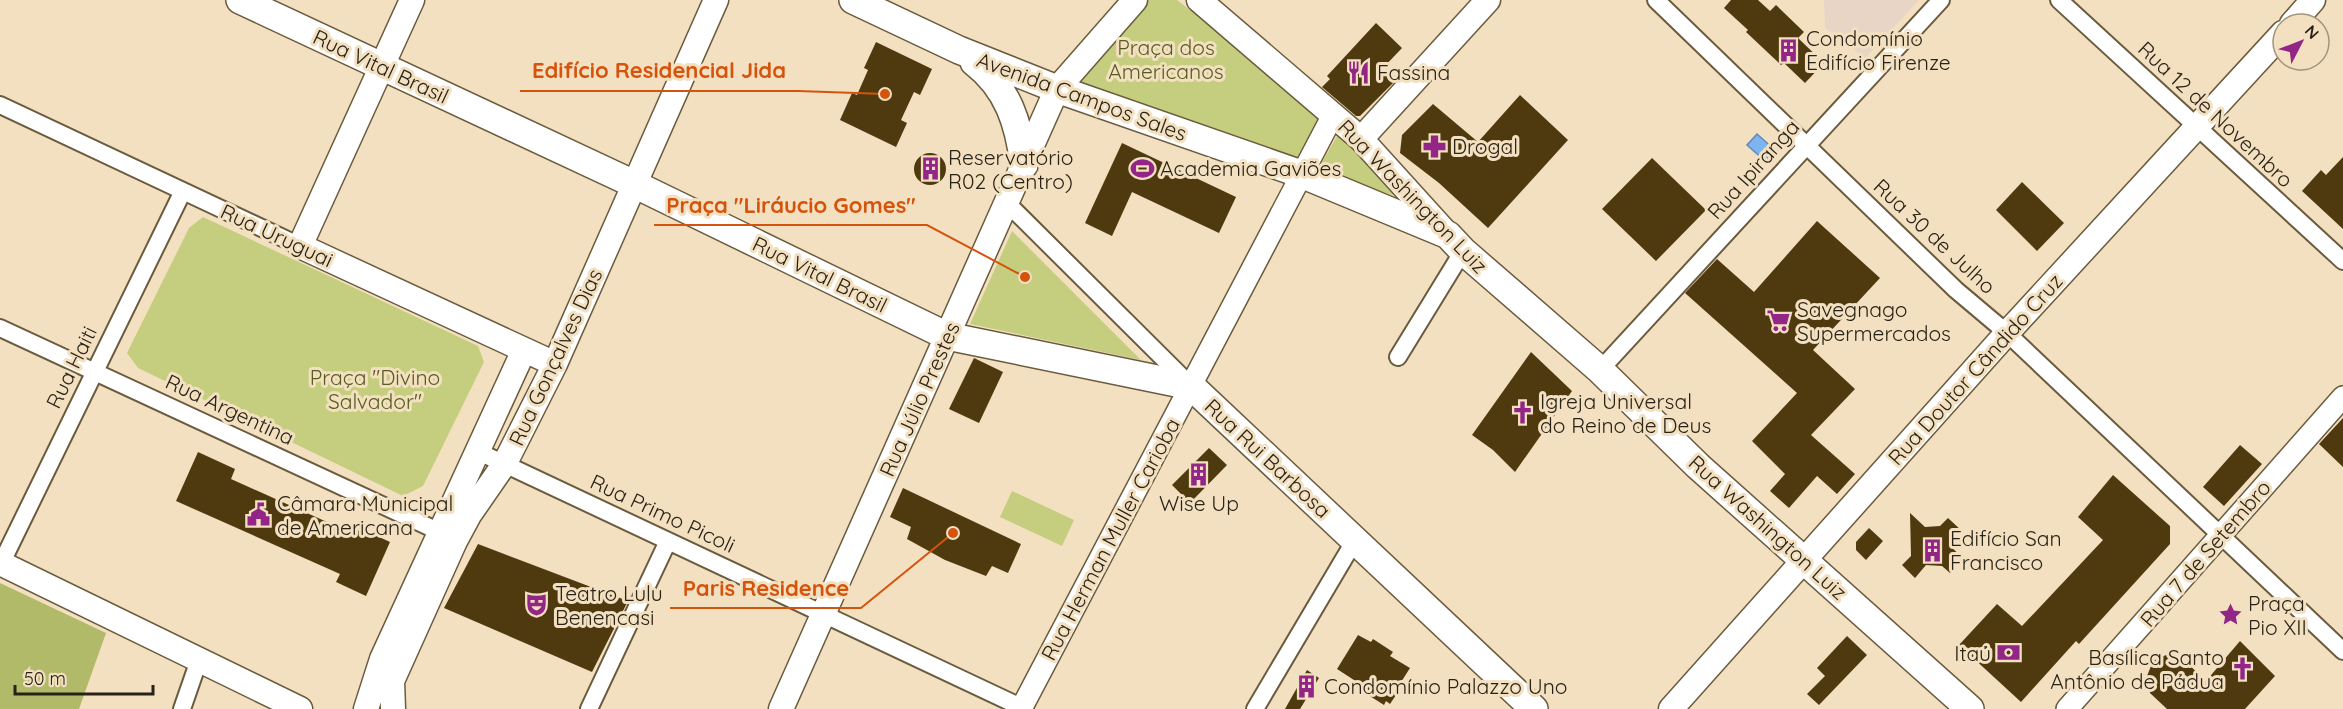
<svg xmlns="http://www.w3.org/2000/svg" width="2343" height="709" viewBox="0 0 2343 709" font-family="Quicksand,sans-serif">
<rect width="100%" height="100%" fill="#f3e0c0"/>
<path fill="#e8d5c5" d="M1824,0H1919L1865,58L1825,28Z"/>
<path fill="#c5ce7e" d="M1149,0H1177L1325,114L1298,160L1076,84Z
M1340,131L1397,196L1315,174Z
M203,217L478,346L484,362L423,486L403,496L138,368L127,353L189,228Z
M1012,231L1141,360L970,324Z
M1012,491L1074,520L1062,546L1000,517Z"/>
<path fill="#b1ba69" d="M0,583L106,633L79,709H0Z"/>
<path fill="#7db4f1" stroke="#6488af" stroke-width="1.5" d="M1757,134L1775,150L1765,161L1747,145Z"/>
<path fill="#4f3a10" d="M1731,0H1758L1770,11L1776,5L1804,32L1798,38L1824,63L1805,83L1784,63L1781,65L1746,32L1748,30L1724,8Z
M1376,23L1402,48L1383,68L1396,80L1360,116H1356L1322,87L1330,79L1327,76Z
M876,42L932,69L920,95L914,92L901,120L907,123L896,147L840,120L852,93L857,95L868,70L864,68Z
M1520,95L1568,140L1488,228L1439,183L1400,153L1402,135L1433,104L1478,142Z
M1122,143L1236,197L1219,233L1132,192L1112,236L1085,223Z
M914 169a16 16 0 1 1 32 0a16 16 0 1 1-32 0Z
M2343,157V229L2302,191L2321,170L2326,175Z
M1652,158L1706,210L1656,261L1602,209Z
M2022,182L2064,223L2037,251L1996,210Z
M1817,221L1880,278L1813,350L1855,389L1811,435L1855,474L1837,494L1817,476L1789,508L1770,491L1785,474L1752,441L1797,393L1685,293L1717,259L1754,292Z
M1531,352L1572,391L1515,472L1493,450L1472,435Z
M974,358L1003,372L979,423L949,409Z
M2343,418V467L2319,444Z
M2240,445L2262,464L2224,506L2203,487Z
M1209,448L1227,465L1190,503L1172,485Z
M198,452L235,469L231,479L356,535L360,528L390,542L366,596L336,582L340,574L176,501Z
M2113,475L2170,526V544L2079,644L2076,641L2021,702L1959,645L1997,604L2022,626L2103,540L2078,517Z
M903,488L1021,544L1008,573L992,566L986,576L945,560L907,539L911,527L890,517Z
M1910,513L1925,527L1940,526L1948,518L1962,531L1949,545L1963,558L1950,573L1942,566L1926,565L1915,578L1902,565L1911,556Z
M1869,528L1883,541L1866,560L1856,550V542Z
M478,544L628,601L592,672L444,608Z
M1358,635L1371,642L1373,639L1393,652L1390,656L1410,668L1396,690L1398,692L1390,704L1386,701L1384,705L1354,686L1357,682L1337,669Z
M1847,636L1867,655L1819,705L1807,694L1825,676L1817,668Z
M2240,641L2275,676L2245,709H2167L2150,693L2147,676L2153,661L2166,655L2181,657L2206,681Z
M1307,670L1319,678L1300,709H1285Z"/>
<g fill="none" stroke-linecap="round" stroke-linejoin="round">
<defs>
<path id="minor" d="M1656,0L1956,290L2007,333L2343,651
M2059,0L2343,261
M0,105L300,246
M1007,203L1188,383
M0,328L440,532
M1398,357L1463,251
M1600,370L1941,0
M477,451L1025,709
M1,564L183,191
M182,709L199,660
M589,709L668,541
M1255,709L1355,540"/>
<path id="tertiary" d="M1021,709L1333,115
M2067,709L2343,397"/>
<path id="secondary" d="M412,0L300,246L555,364
M1199,0L1361,139L1448,235
M2292,24L2313,0
M1361,139L1488,0
M0,563L300,709
M366,709L382,659L524,350
M393,709L392,681L455,541L469,515L505,463L555,364L716,0
M781,709L1057,89L1135,0
M1671,709L2007,333L2283,33"/>
<path id="primary" d="M240,0L634,184L947,336L1191,386L1534,709
M853,0L959,50L1057,89L1301,174L1448,235L1463,251L1600,370L1698,466L1970,709
M974,62C1008,88 1019,124 1024,165"/>
</defs>
<use href="#minor" stroke="#6b5b3e" stroke-width="20"/>
<use href="#tertiary" stroke="#6b5b3e" stroke-width="24"/>
<use href="#secondary" stroke="#6b5b3e" stroke-width="27"/>
<use href="#primary" stroke="#6b5b3e" stroke-width="30"/>
<use href="#minor" stroke="#fff" stroke-width="16"/>
<use href="#tertiary" stroke="#fff" stroke-width="21"/>
<use href="#secondary" stroke="#fff" stroke-width="24"/>
<use href="#primary" stroke="#fff" stroke-width="27"/>
</g>
<defs>
<symbol id="building-bare" viewBox="-9 -9 18 18"><path d="M-4-6H4V6H1V3H-1V6H-4ZM-2.5-4.3h1.7v1.8h-1.7ZM.8-4.3h1.7v1.8H.8ZM-2.5-1h1.7V.8h-1.7ZM.8-1h1.7V.8H.8Z" fill="#932586" stroke="#f3e0c0" stroke-width="2.5" paint-order="stroke"/></symbol>
<symbol id="restaurant-bare" viewBox="-9 -9 18 18"><path d="M-5-6h1v4h1v-4h1v4h1v-4h1v5L-1.5 .5V6h-2V.5L-5-1ZM5-6V6H3V1.5H1.5Q1.5-4 5-6Z" fill="#932586" stroke="#f3e0c0" stroke-width="2.5" paint-order="stroke"/></symbol>
<symbol id="pharmacy-bare" viewBox="-9 -9 18 18"><path d="M-2-6h4v4h4v4h-4v4h-4v-4h-4v-4h4Z" fill="#932586" stroke="#f3e0c0" stroke-width="2.5" paint-order="stroke"/></symbol>
<symbol id="stadium-bare" viewBox="-9 -9 18 18"><path d="M0-5a6.5 5 0 1 0 0 10a6.5 5 0 1 0 0-10ZM-3.5-1.8h7v3.6h-7Z" fill="#932586" stroke="#f3e0c0" stroke-width="2.5" paint-order="stroke"/></symbol>
<symbol id="supermarket-bare" viewBox="-9 -9 18 18"><path d="M-6-5.5h2.5l.6 2H6L4.5 2H-2.5L-4.4-4H-6ZM-1.5 3.2a1.3 1.3 0 1 0 .1 0ZM3 3.2a1.3 1.3 0 1 0 .1 0Z" fill="#932586" stroke="#f3e0c0" stroke-width="2.5" paint-order="stroke"/></symbol>
<symbol id="church-bare" viewBox="-9 -9 18 18"><path d="M-1.2-6h2.4v3.5h3.3v2.4h-3.3V6h-2.4V-.1h-3.3v-2.4h3.3Z" fill="#932586" stroke="#f3e0c0" stroke-width="2.5" paint-order="stroke"/></symbol>
<symbol id="civic-bare" viewBox="-9 -9 18 18"><path d="M-.6-6.5H3V-4.5H.6V-3L4-1V1h2V6H-6V1h2V-1L-.6-3ZM-1.2 2.5V6h2.4V2.5Z" fill="#932586" stroke="#f3e0c0" stroke-width="2.5" paint-order="stroke"/></symbol>
<symbol id="theatre-bare" viewBox="-9 -9 18 18"><path d="M-5-5.5Q0-4 5-5.5V0Q5 5 0 6Q-5 5-5 0ZM-3.3-2.5H-1v1.5H-3.3ZM1-2.5H3.3v1.5H1ZM-2.8 1Q0 5.5 2.8 1Z" fill="#932586" stroke="#f3e0c0" stroke-width="2.5" paint-order="stroke"/></symbol>
<symbol id="sight-bare" viewBox="-9 -9 18 18"><path d="M0-6L1.8-2.2L6-1.7L2.9 1.2L3.7 5.4L0 3.3L-3.7 5.4L-2.9 1.2L-6-1.7L-1.8-2.2Z" fill="#932586" stroke="#f3e0c0" stroke-width="2.5" paint-order="stroke"/></symbol>
<symbol id="bank-bare" viewBox="-9 -9 18 18"><path d="M-6-4H6V4H-6ZM0-2.3a2.3 2.3 0 1 0 0 4.6a2.3 2.3 0 1 0 0-4.6Z" fill="#932586" stroke="#f3e0c0" stroke-width="2.5" paint-order="stroke"/></symbol>
</defs>
<g fill-rule="evenodd">
<use href="#building-bare" x="1772" y="34" width="33" height="33"/>
<use href="#restaurant-bare" x="1342" y="56" width="33" height="33"/>
<use href="#pharmacy-bare" x="1418" y="130" width="33" height="33"/>
<use href="#stadium-bare" x="1126" y="152" width="33" height="33"/>
<use href="#building-bare" x="914" y="152" width="33" height="33"/>
<use href="#supermarket-bare" x="1762" y="304" width="33" height="33"/>
<use href="#church-bare" x="1506" y="396" width="33" height="33"/>
<use href="#building-bare" x="1182" y="458" width="33" height="33"/>
<use href="#civic-bare" x="242" y="498" width="33" height="33"/>
<use href="#building-bare" x="1916" y="534" width="33" height="33"/>
<use href="#theatre-bare" x="520" y="588" width="33" height="33"/>
<use href="#sight-bare" x="2214" y="598" width="33" height="33"/>
<use href="#bank-bare" x="1992" y="636" width="33" height="33"/>
<use href="#church-bare" x="2226" y="652" width="33" height="33"/>
<use href="#building-bare" x="1290" y="670" width="33" height="33"/>
</g>
<g text-anchor="middle" dominant-baseline="central" stroke-width="6" stroke-linejoin="round" paint-order="stroke">
<g font-size="21" fill="#292216" stroke="#f3e0c0" text-anchor="start">
<text x="1806" y="38">Condomínio<tspan x="1806" dy="24">Edifício Firenze</tspan></text>
<text x="1377" y="72">Fassina</text>
<text x="1452" y="146">Drogal</text>
<text x="948" y="157">Reservatório<tspan x="948" dy="24">R02 (Centro)</tspan></text>
<text x="1160" y="168">Academia Gaviões</text>
<text x="1797" y="309">Savegnago<tspan x="1797" dy="24">Supermercados</tspan></text>
<text x="1540" y="401">Igreja Universal<tspan x="1540" dy="24">do Reino de Deus</tspan></text>
<text x="277" y="503">Câmara Municipal<tspan x="277" dy="24">de Americana</tspan></text>
<text x="1199" y="503" text-anchor="middle">Wise Up</text>
<text x="1950" y="538">Edifício San<tspan x="1950" dy="24">Francisco</tspan></text>
<text x="555" y="593">Teatro Lulu<tspan x="555" dy="24">Benencasi</tspan></text>
<text x="2248" y="603">Praça<tspan x="2248" dy="24">Pio XII</tspan></text>
<text x="1991" y="653" text-anchor="end">Itaú</text>
<text x="2224" y="657" text-anchor="end">Basílica Santo<tspan x="2224" dy="24">Antônio de Pádua</tspan></text>
<text x="1324" y="686">Condomínio Palazzo Uno</text>
</g>
<g font-size="21" fill="#565c21" stroke="#f3e0c0">
<text x="1166" y="47">Praça dos<tspan x="1166" dy="24">Americanos</tspan></text>
<text x="375" y="377">Praça "Divino<tspan x="375" dy="24">Salvador"</tspan></text>
</g>
<g font-size="21" fill="#292216" stroke="#f3e0c0">
<text transform="translate(381 66) rotate(25)">Rua Vital Brasil</text>
<text transform="translate(1082 96) rotate(20)">Avenida Campos Sales</text>
<text transform="translate(2216 114) rotate(43)">Rua 12 de Novembro</text>
<text transform="translate(1753 169) rotate(-48)">Rua Ipiranga</text>
<text transform="translate(1413 196) rotate(46)">Rua Washington Luiz</text>
<text transform="translate(277 235) rotate(25)">Rua Uruguai</text>
<text transform="translate(1935 236) rotate(43)">Rua 30 de Julho</text>
<text transform="translate(820 274) rotate(26)">Rua Vital Brasil</text>
<text transform="translate(555 357) rotate(-65)">Rua Gonçalves Dias</text>
<text transform="translate(71 367) rotate(-64)">Rua Haiti</text>
<text transform="translate(1975 369) rotate(-48)">Rua Doutor Cândido Cruz</text>
<text transform="translate(919 399) rotate(-66)">Rua Júlio Prestes</text>
<text transform="translate(230 409) rotate(25)">Rua Argentina</text>
<text transform="translate(1268 458) rotate(43)">Rua Rui Barbosa</text>
<text transform="translate(663 513) rotate(25)">Rua Primo Picoli</text>
<text transform="translate(1768 527) rotate(42)">Rua Washington Luiz</text>
<text transform="translate(1110 539) rotate(-62)">Rua Herman Muller Carioba</text>
<text transform="translate(2205 553) rotate(-49)">Rua 7 de Setembro</text>
</g>
</g>
<path fill="none" stroke="#d5540d" stroke-width="2" d="M885 94L798 91H520M1025 277L927 225H654M953 533L861 608H670"/>
<g fill="#d5540d" stroke="#f3e0c0" stroke-width="2">
<circle cx="885" cy="94" r="6"/>
<circle cx="1025" cy="277" r="6"/>
<circle cx="953" cy="533" r="6"/>
</g>
<g font-size="22" text-anchor="middle" font-weight="bold" fill="#d5540d" stroke="#f3e0c0" stroke-width="6" stroke-linejoin="round" paint-order="stroke">
<text x="659" y="78">Edifício Residencial Jida</text>
<text x="791" y="213">Praça "Liráucio Gomes"</text>
<text x="766" y="596">Paris Residence</text>
</g>
<g transform="translate(2301 42) rotate(48)"><circle r="28" fill="#f3e0c0" stroke="#a2947c" stroke-width="1.5"/>
<path d="M0-4.5L10 22L0 15L-10 22Z" fill="#932586"/>
<text y="-9" font-size="16" font-weight="bold" text-anchor="middle" fill="#292216">N</text>
</g>
<path d="M15 685v9h138v-9" fill="none" stroke="#292216" stroke-width="3"/>
<text x="24" y="685" font-size="18" fill="#292216" stroke="#f3e0c0" stroke-width="4.5" paint-order="stroke">50 m</text>
</svg>
